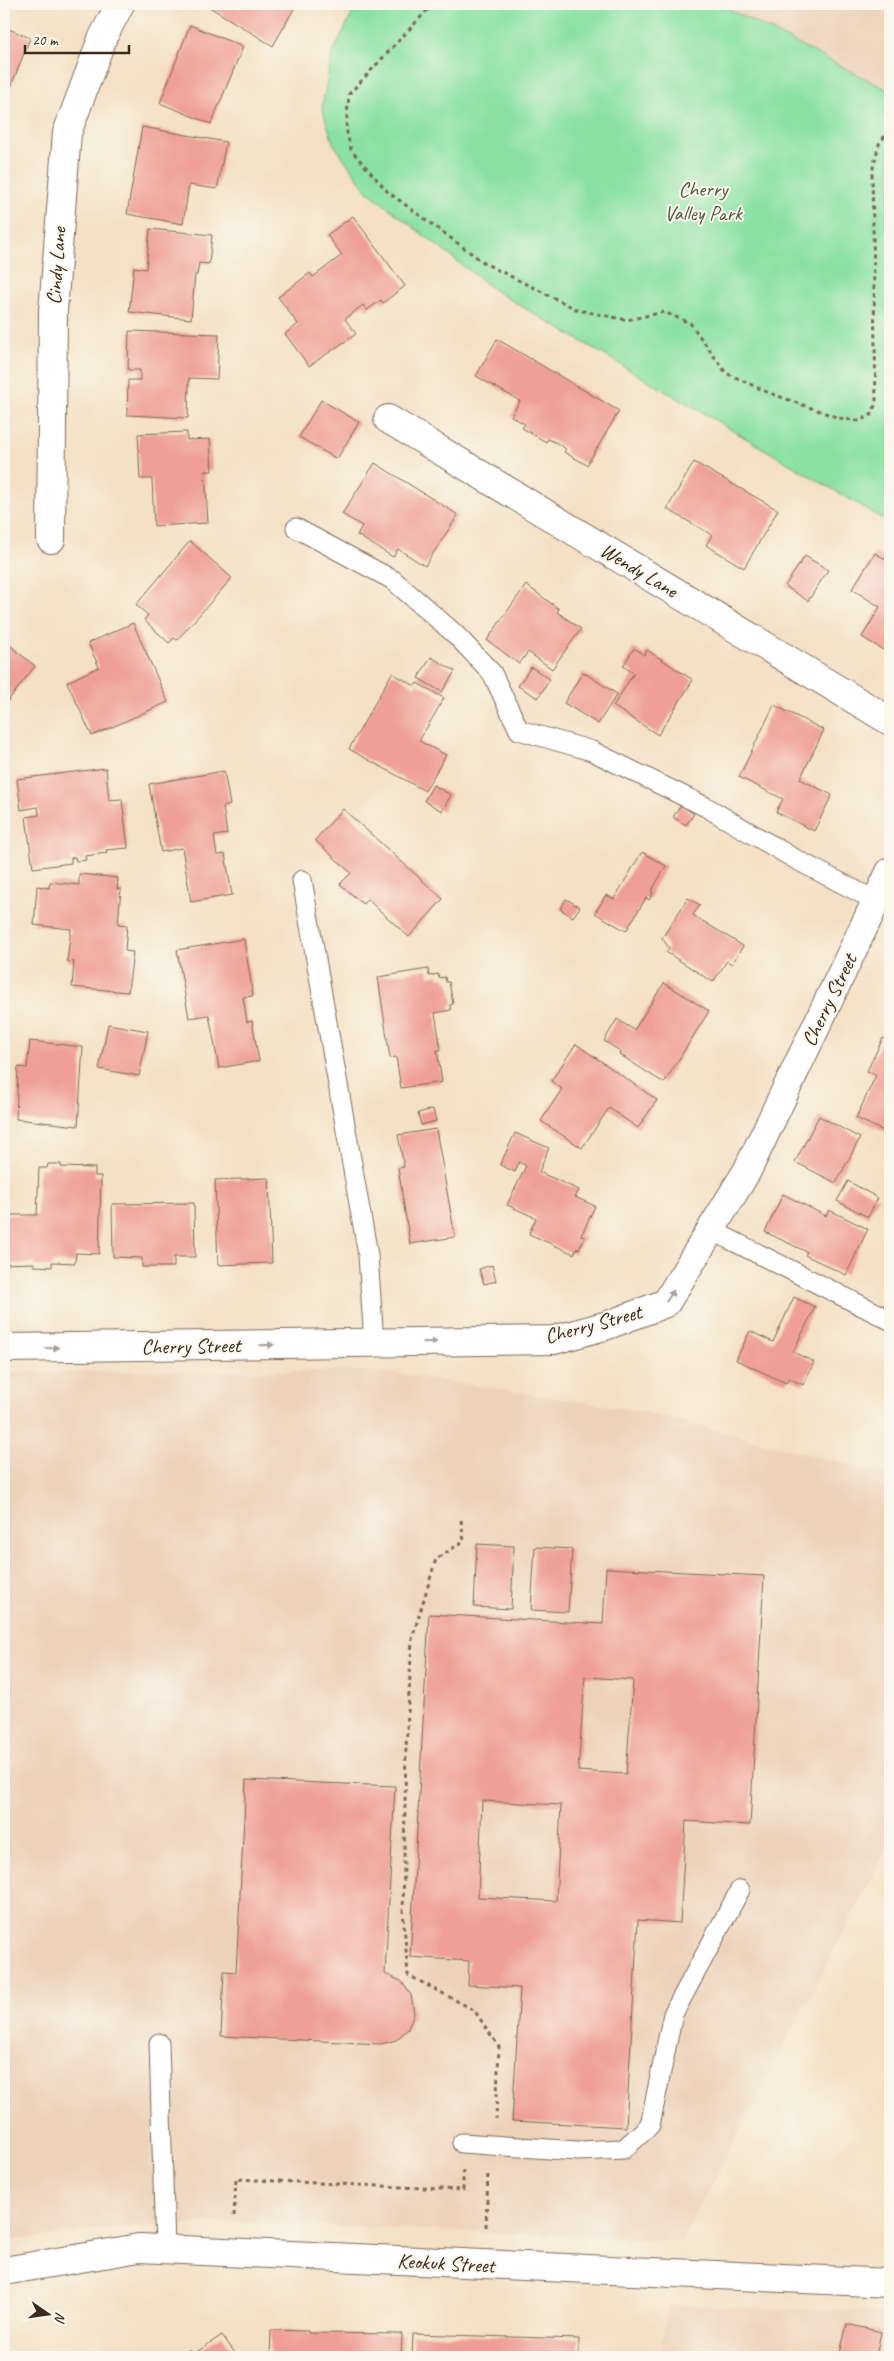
<svg xmlns="http://www.w3.org/2000/svg" width="894" height="2361" viewBox="0 0 894 2361" font-family="Caveat,sans-serif">
<rect width="100%" height="100%" fill="#fbf7ec"/>
<filter id="ink" filterUnits="userSpaceOnUse"><feTurbulence type="fractalNoise" baseFrequency=".02" numOctaves="2"/><feDisplacementMap in="SourceGraphic" scale="10" xChannelSelector="R" yChannelSelector="G"/><feConvolveMatrix kernelMatrix="1 2 1 2 8 2 1 2 1" color-interpolation-filters="sRGB"/></filter>
<filter id="wash" filterUnits="userSpaceOnUse"><feTurbulence type="fractalNoise" baseFrequency=".0096" numOctaves="4" result="noise"/><feDisplacementMap in="SourceGraphic" scale="20" xChannelSelector="R" yChannelSelector="G"/><feGaussianBlur stdDeviation="1.12" result="paint"/><feColorMatrix in="noise" values="0 0 0 0 0 0 0 0 0 0 0 0 0 0 0 0 0 1.4 0 .05"/><feComposite in="paint" operator="in"/></filter>
<g filter="url(#wash)">
<rect width="100%" height="100%" fill="#f4e0c4"/>
<path fill="#edd2ba" d="M719,4H890V91Z
M380,1371L641,1411L890,1475V1843L682,2241L235,2222L109,2228L4,2241V1372Z
M668,2305L890,2312V2357H659Z"/>
<path fill="#8be1a5" stroke="#638662" d="M357,4H719L890,91V523L494,290L367,191L333,143L322,107L332,55Z"/>
<g id="blocks">
<path fill="#ef9f95" fill-rule="evenodd" d="M199,4H290L295,7L273,46L211,8Z
M190,25L243,47L211,124L160,103Z
M4,27L30,38L4,104Z
M142,127L226,142L217,189L189,185L183,224L127,214Z
M353,216L405,286L383,303L381,300L367,310L363,305L345,319L356,334L309,366L285,334L298,324L278,297L310,273L313,277L342,255L327,235Z
M150,229L212,235L209,264L199,263L197,275H195L191,319L129,312L134,267L146,269Z
M129,331L219,334L217,379L189,378L188,418L127,415L128,380H140V370H128Z
M497,339L619,411L587,465L564,452L566,449L557,443L548,439L546,442L522,428L525,424L511,416L520,401L476,376Z
M321,400L359,422L337,459L299,437Z
M187,432V440L210,439L212,471H205L208,523L154,526L152,479H140L138,434Z
M694,462L778,510L744,568L706,545L712,535L667,509Z
M375,463L458,515L425,566L398,549L393,557L357,535L362,526L342,514Z
M190,541L232,578L177,640L174,638L169,643L144,620L148,615L136,605Z
M875,553L890,562V650L888,653L862,637L880,607L852,589Z
M805,556L828,570L808,601L785,586Z
M526,585L559,609L557,612L581,629L552,669L528,652L519,664L487,640Z
M133,623L168,702L92,736L67,682L99,667L88,643Z
M4,641L35,666L4,706Z
M634,648L644,655L647,650L693,680L658,735L613,706L634,673L623,666Z
M431,657L455,671L442,692L418,678Z
M531,667L550,679L538,698L518,686Z
M583,672L617,694L598,724L564,703Z
M392,673L415,686L417,683L444,698L419,741L446,755L425,791L349,749Z
M774,705L824,730L800,779L832,795L814,831L776,812L783,799L739,777Z
M106,768L109,800L122,799L128,848L106,850L107,853L85,856L86,860L76,861L75,857L71,858V863L33,868L26,817L39,815L38,807L21,810L17,779Z
M224,771L230,805L223,807L227,834L214,836L217,855L225,854L232,895L191,902L182,848L161,852L149,784Z
M433,785L451,795L442,811L424,801Z
M681,805L694,814L686,825L673,817Z
M343,809L443,899L409,937L367,899L363,904L340,884L351,873L315,840Z
M642,852L666,866L651,892L653,893L649,900L646,898L626,931L595,913L606,895L614,899Z
M79,874L118,878L117,889H121L118,924L127,925L125,951L133,952L128,992L72,987L74,962L67,961L71,929L34,925L37,886L49,888L50,882L79,885Z
M688,898L700,905L693,915L743,946L732,964L727,961L713,982L666,952L669,948L662,938Z
M566,899L580,907L573,917L560,909Z
M244,939L253,996L243,997L247,1022L252,1021L259,1061L219,1068L209,1015L189,1018L177,950Z
M428,969L429,976L438,974L439,978L445,977L446,982H449L453,1004L450,1005L451,1010L435,1013L441,1050H437L442,1082L401,1088L396,1057L390,1058L378,977Z
M664,983L709,1011L664,1083L619,1054L620,1051L604,1041L617,1019L634,1030Z
M108,1024L148,1031L139,1076L99,1069Z
M883,1038L890,1042V1134L856,1118L876,1075L867,1071Z
M30,1041L83,1047L78,1126L16,1119L18,1067L27,1068Z
M576,1044L657,1100L638,1128L609,1108L582,1148L541,1121L562,1089L551,1081Z
M433,1109L436,1121L421,1125L418,1113Z
M819,1116L860,1138L836,1183L795,1162Z
M436,1129L455,1237L410,1244L398,1168L404,1167L398,1135Z
M515,1133L549,1148L539,1172L579,1190L575,1197L595,1206L581,1236L585,1237L579,1249L577,1248L574,1254L529,1234L536,1218L507,1205L526,1166L519,1162L515,1172L500,1165Z
M48,1164H61V1167L95,1168V1176H101L99,1254L76,1253L75,1263L52,1262V1267L34,1266V1263L4,1264V1215H37L39,1168H47Z
M269,1178L272,1263L218,1265L215,1180Z
M848,1181L878,1198L868,1217L837,1201Z
M783,1194L826,1216L829,1210L868,1229L846,1275L805,1255L807,1252L765,1232Z
M194,1203L195,1257H174V1267H142V1258L113,1257L112,1204Z
M492,1265L496,1281L484,1284L479,1269Z
M794,1297L815,1307L793,1352L814,1362L803,1385L789,1378L786,1383L736,1360L750,1331L773,1342Z
M477,1544L514,1546L511,1609L474,1607Z
M535,1547L572,1549L568,1612L531,1610Z
M606,1568L764,1576L750,1825L686,1821L680,1923L638,1920L626,2127L512,2121L520,1988L468,1985L469,1961L410,1957L429,1614L603,1624ZM585,1677L633,1680L626,1774L578,1771ZM482,1801L561,1805L556,1901L478,1897Z
M246,1780L395,1786L385,1974L401,1981L411,1995L414,2013L408,2029L396,2040L381,2044L221,2036L224,1971L236,1972Z
M847,2324L881,2332L876,2357H839Z
M271,2330L308,2331V2333L402,2334L401,2357H270Z
M413,2334L579,2339V2357H412Z
M222,2335L238,2357H179L189,2350L192,2355Z"/>
</g>
</g>
<g filter="url(#ink)">
<use href="#blocks" fill-opacity="0" stroke="#7c6a58" stroke-width="1"/>
<g fill="none" stroke-linecap="round" stroke-linejoin="round">
<defs>
<path id="lane" d="M296,528L393,580L455,634L492,673L519,730L592,751L706,807L795,859L876,901
M302,880L368,1255L374,1343
M711,1230L890,1320
M159,2043L165,2249
M462,2143L578,2151L624,2149L650,2125L673,2014L740,1890"/>
<path id="street" d="M388,419L890,721
M51,539L53,311L67,133L102,39L120,4
M4,1348L554,1340L608,1325L666,1303L747,1171L890,872"/>
<path id="secondary" d="M4,2271L139,2248L890,2283"/>
</defs>
<use href="#lane" stroke="#7c6a58" stroke-width="21"/>
<use href="#street" stroke="#7c6a58" stroke-width="30"/>
<use href="#secondary" stroke="#7c6a58" stroke-width="30"/>
<path stroke="#7c6a58" stroke-width="3" stroke-dasharray="4 4" stroke-linecap="butt" d="M433,4L349,94L346,128L351,150L388,192L486,264L578,310L627,320L664,312L690,323L726,373L767,392L839,418L859,421L871,415L876,403L872,172L879,144L890,129
M461,1520L464,1541L436,1559L412,1639L406,1748L403,1911L408,1975L474,2010L499,2047L496,2119
M234,2216L236,2179L463,2190V2170
M486,2227L488,2172"/>
<use href="#lane" stroke="#fff" stroke-width="19"/>
<use href="#street" stroke="#fff" stroke-width="28"/>
<use href="#secondary" stroke="#fff" stroke-width="28"/>
</g>
<defs><path id="oneway-solid" d="M-6-.8H1V-3.2L6.5 0L1 3.2V.8H-6Z" transform="scale(1.25)"/></defs>
<g fill="#a79f9a">
<use href="#oneway-solid" transform="translate(670 1296) rotate(-57)"/>
<use href="#oneway-solid" transform="translate(430 1342) rotate(-1)"/>
<use href="#oneway-solid" transform="translate(267 1345) rotate(-1)"/>
<use href="#oneway-solid" transform="translate(52 1348) rotate(-1)"/>
</g>
</g>
<g text-anchor="middle" dominant-baseline="central" stroke-width="4" stroke-linejoin="round" paint-order="stroke">
<g font-size="21" fill="#4f5840" stroke="#fbf7ec">
<text x="703" y="189">Cherry<tspan x="703" dy="24">Valley Park</tspan></text>
</g>
<g font-size="21" fill="#3b2a1e" stroke="#fbf7ec">
<text transform="translate(56 266) rotate(-86)">Cindy Lane</text>
<text transform="translate(639 570) rotate(31)">Wendy Lane</text>
<text transform="translate(829 1000) rotate(-64)">Cherry Street</text>
<text transform="translate(593 1324) rotate(-15)">Cherry Street</text>
<text transform="translate(191 1346) rotate(-1)">Cherry Street</text>
<text transform="translate(446 2263) rotate(3)">Keokuk Street</text>
</g>
</g>
<rect width="894" height="2361" fill="none" stroke="#fbf7ec" stroke-width="20"/>
<g transform="translate(48 2314) rotate(103)" stroke="#fbf7ec" stroke-width="4" paint-order="stroke">
<path d="M0-4L9 19L0 12L-9 19Z" fill="#3b2a1e"/>
<text y="-8" font-size="14" font-weight="bold" text-anchor="middle" fill="#3b2a1e">N</text>
</g>
<path d="M25 45v8h104v-8" fill="none" stroke="#3b2a1e" stroke-width="2.5"/>
<text x="32" y="45" font-size="15" fill="#3b2a1e" stroke="#fbf7ec" stroke-width="4" paint-order="stroke">20 m</text>
</svg>
